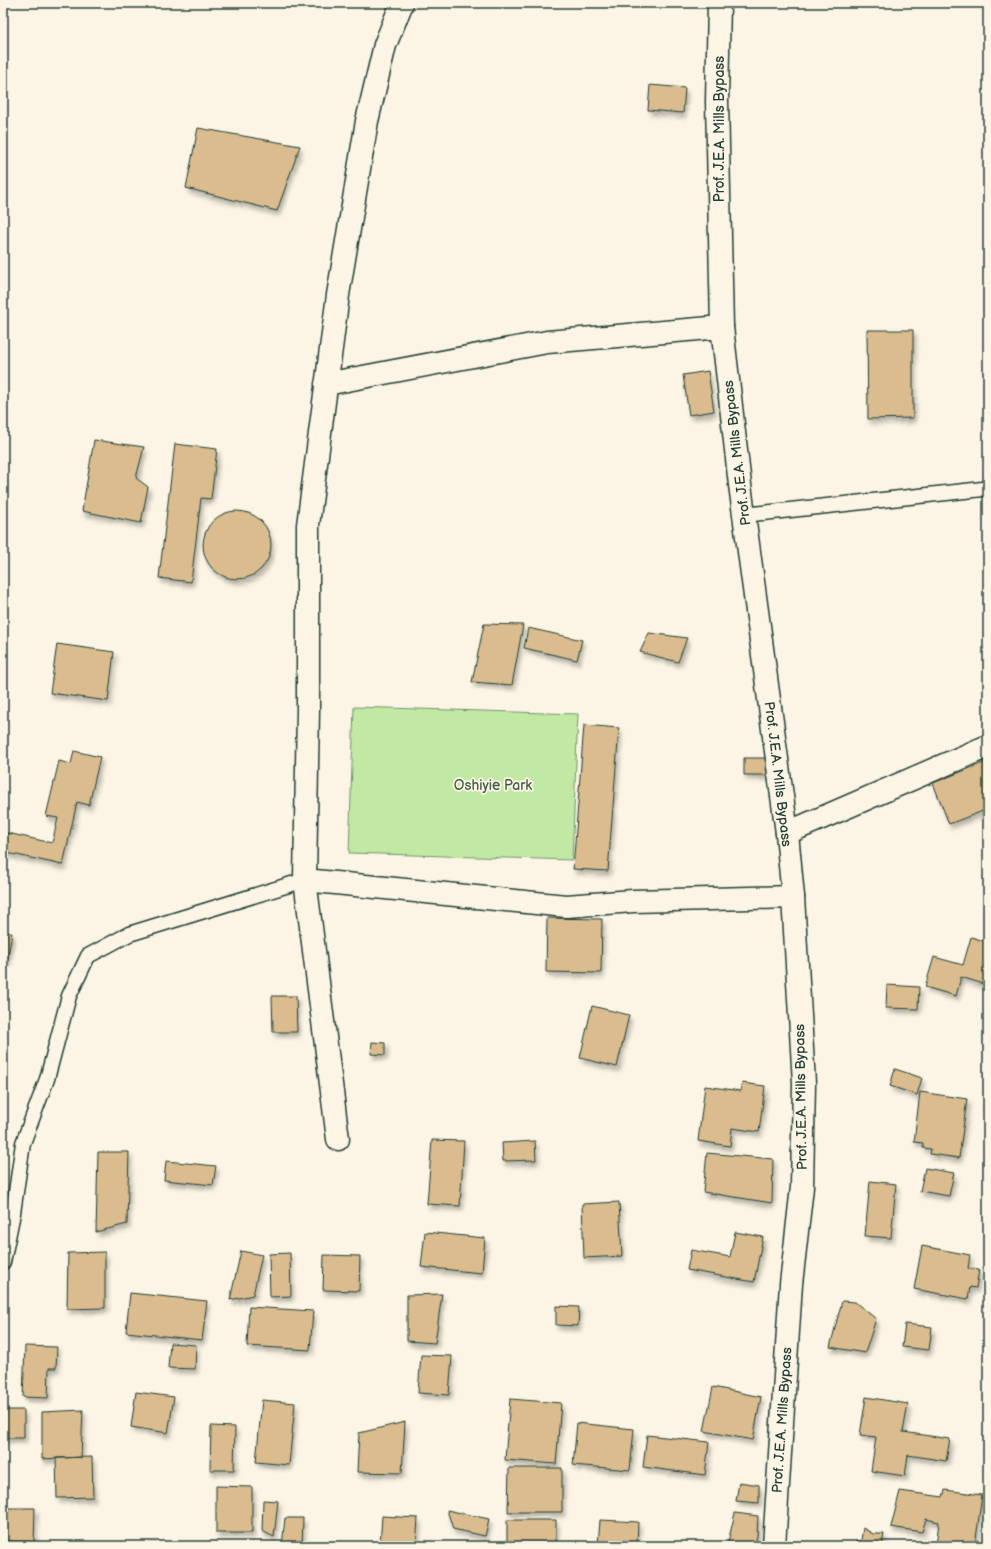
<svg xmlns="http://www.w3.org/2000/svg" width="991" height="1549" viewBox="0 0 991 1549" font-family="'Balsamiq Sans',sans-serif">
<defs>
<filter id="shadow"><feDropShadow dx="2.5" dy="4.5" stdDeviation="2" flood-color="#0004"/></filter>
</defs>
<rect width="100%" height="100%" fill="#fcf5e5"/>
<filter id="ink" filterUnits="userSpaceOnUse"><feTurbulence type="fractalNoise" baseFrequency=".025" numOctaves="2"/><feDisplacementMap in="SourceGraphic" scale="8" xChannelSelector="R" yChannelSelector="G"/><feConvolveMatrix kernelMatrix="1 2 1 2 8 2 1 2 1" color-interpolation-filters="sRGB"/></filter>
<g filter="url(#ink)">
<path fill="#c2e9a4" stroke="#70936c" d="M354,707L578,714L572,860L349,853Z"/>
<path fill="#dabc8e" stroke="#1f3d34" filter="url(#shadow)" d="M650,85L685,88L683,113L648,110Z
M198,128L300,146L277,211L186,188Z
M867,330H913V418L868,419Z
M708,371L714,411L689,415L683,375Z
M94,440L144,447L136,478L148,487L141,523L82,511Z
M175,444L217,449L211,499L201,498L191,582L159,578Z
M203 545a34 34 0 1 1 68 0a34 34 0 1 1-68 0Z
M484,624L523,625L512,685L472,682Z
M528,628L582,640L577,660L524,648Z
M649,633L687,638L678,662L640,652Z
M57,644L114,652L108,701L50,693Z
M584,725L619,728L608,871L573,869Z
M74,751L100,757L89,805L77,802L63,865L3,852V832L52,843L58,818L46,816L59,761L71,764Z
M744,758H770V775H744Z
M988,761V809L949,824L933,783Z
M547,918L602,919L601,973L546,972Z
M3,931L12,933L7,962H3Z
M971,937L988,942L987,985L961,977L956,996L925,987L934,957L963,965Z
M887,985L919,987L918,1009L886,1008Z
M272,996H296L297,1032H273Z
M592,1006L629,1015L617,1067L580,1058Z
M372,1042L385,1043V1055L371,1054Z
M988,1065V1082L984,1081Z
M895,1069L922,1078L917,1095L890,1086Z
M742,1083L765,1086L759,1132L732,1128L730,1146L698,1141L705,1086L741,1091Z
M920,1092L967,1099L959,1158L930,1154L931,1149L923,1148V1143L914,1142Z
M432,1140L464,1141L460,1206L427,1204Z
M535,1141L536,1160L503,1161L502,1143Z
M98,1152H129L127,1224L96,1232Z
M707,1153L773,1159L772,1203L703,1192Z
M166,1161L216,1166L213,1185L164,1180Z
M925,1168L954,1173L949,1196L920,1191Z
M870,1181L896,1184L891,1238L865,1236Z
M619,1202L622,1256L584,1258L582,1204Z
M425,1232L485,1238L482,1273L421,1267Z
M735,1232L763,1237L754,1282L687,1270L691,1250L730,1257Z
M922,1246L970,1255L968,1268L979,1270L976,1288L970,1287L968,1299L914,1289Z
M241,1251L262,1255L253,1295L230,1300Z
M105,1252V1308L67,1309L68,1253Z
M290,1253L291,1296L270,1297L269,1254Z
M324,1255L360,1256L359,1291L323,1290Z
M130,1293L207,1301L202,1340L126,1332Z
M442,1294L435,1343L407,1341V1295Z
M842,1301L855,1302L876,1319L865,1353L830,1347Z
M556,1306L579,1307L578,1326L556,1325Z
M249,1307L313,1311L310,1350L247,1346Z
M905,1324L932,1327L929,1350L902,1347Z
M170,1343L196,1345L195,1369L168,1368Z
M25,1346L57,1347L56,1368H49L48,1398L23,1397Z
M421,1355L452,1356L449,1395L418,1393Z
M713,1387L761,1397L753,1440L704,1431Z
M136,1392L174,1397L168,1433L131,1427Z
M866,1397L908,1404L903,1432L950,1439L946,1461L908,1455L905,1476L871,1471L876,1437L860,1435Z
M510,1399L561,1403L556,1464L505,1460Z
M262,1400L295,1403L289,1465L256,1462Z
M3,1410H24V1438H3Z
M83,1410L81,1457L42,1459V1412Z
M405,1422L402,1473L357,1472L359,1433Z
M577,1423L634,1429L630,1470L573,1465Z
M211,1426L235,1427L234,1470H210Z
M647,1435L709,1442L705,1475L643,1467Z
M92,1457L93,1497L57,1498L56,1458Z
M509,1468H562V1512H508Z
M739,1482L759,1485V1503L736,1501Z
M216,1486L252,1487V1533H216Z
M945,1490L982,1495L975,1546H936L939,1522L926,1519L922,1532L891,1527L900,1491L943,1497Z
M263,1500L278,1501L274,1537L262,1531Z
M3,1508H35L34,1542L3,1541Z
M447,1510L489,1519L485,1536L453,1529Z
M735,1513L758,1516L757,1536L754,1546H727Z
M382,1516L418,1518L416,1546H370V1544L380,1545Z
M285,1518H303L302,1546H282Z
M507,1520H556V1546H507Z
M600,1520L638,1522L637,1546H598Z
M863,1528L873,1534H884L882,1545L895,1546H870L855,1542L861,1540Z
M112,1543L167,1544V1546H112Z"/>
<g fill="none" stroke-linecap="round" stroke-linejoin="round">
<defs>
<path id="service" d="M744,515L983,489
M3,1262L13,1213L23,1143L47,1079L69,996L88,956L129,934L305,880"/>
<path id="minor" d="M326,384L547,342L722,327
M787,833L988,746
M305,880L566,906L633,901L793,897
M338,1139L305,880L308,709V525L338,295L367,121L385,45L402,3"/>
<path id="tertiary" d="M719,3L717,101L722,327L740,485L787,833L793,897L804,1083L802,1187L791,1284L774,1546"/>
</defs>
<use href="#service" stroke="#1f3d34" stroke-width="17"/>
<use href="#minor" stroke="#1f3d34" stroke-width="25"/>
<use href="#tertiary" stroke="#1f3d34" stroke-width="25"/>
<use href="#service" stroke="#fcf5e5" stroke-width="14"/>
<use href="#minor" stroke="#fcf5e5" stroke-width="22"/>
<use href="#tertiary" stroke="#fcf5e5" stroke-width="22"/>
</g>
</g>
<g text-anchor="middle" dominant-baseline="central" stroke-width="3.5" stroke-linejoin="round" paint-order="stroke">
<g font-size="14" fill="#1f3d34" stroke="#fcf5e5">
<text transform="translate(719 129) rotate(-90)">Prof. J.E.A. Mills Bypass</text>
<text transform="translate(737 453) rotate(-97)">Prof. J.E.A. Mills Bypass</text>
<text transform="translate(778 774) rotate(83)">Prof. J.E.A. Mills Bypass</text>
<text transform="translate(801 1097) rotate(-91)">Prof. J.E.A. Mills Bypass</text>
<text transform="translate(782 1420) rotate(-86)">Prof. J.E.A. Mills Bypass</text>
</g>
<g font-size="14" fill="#405f4a" stroke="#fcf5e5">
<text x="493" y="785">Oshiyie Park</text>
</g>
</g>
<rect width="991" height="1549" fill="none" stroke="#fcf5e5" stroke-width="16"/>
<rect x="8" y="8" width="975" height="1533" fill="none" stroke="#1f3d34" stroke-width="1.5" filter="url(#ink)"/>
</svg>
